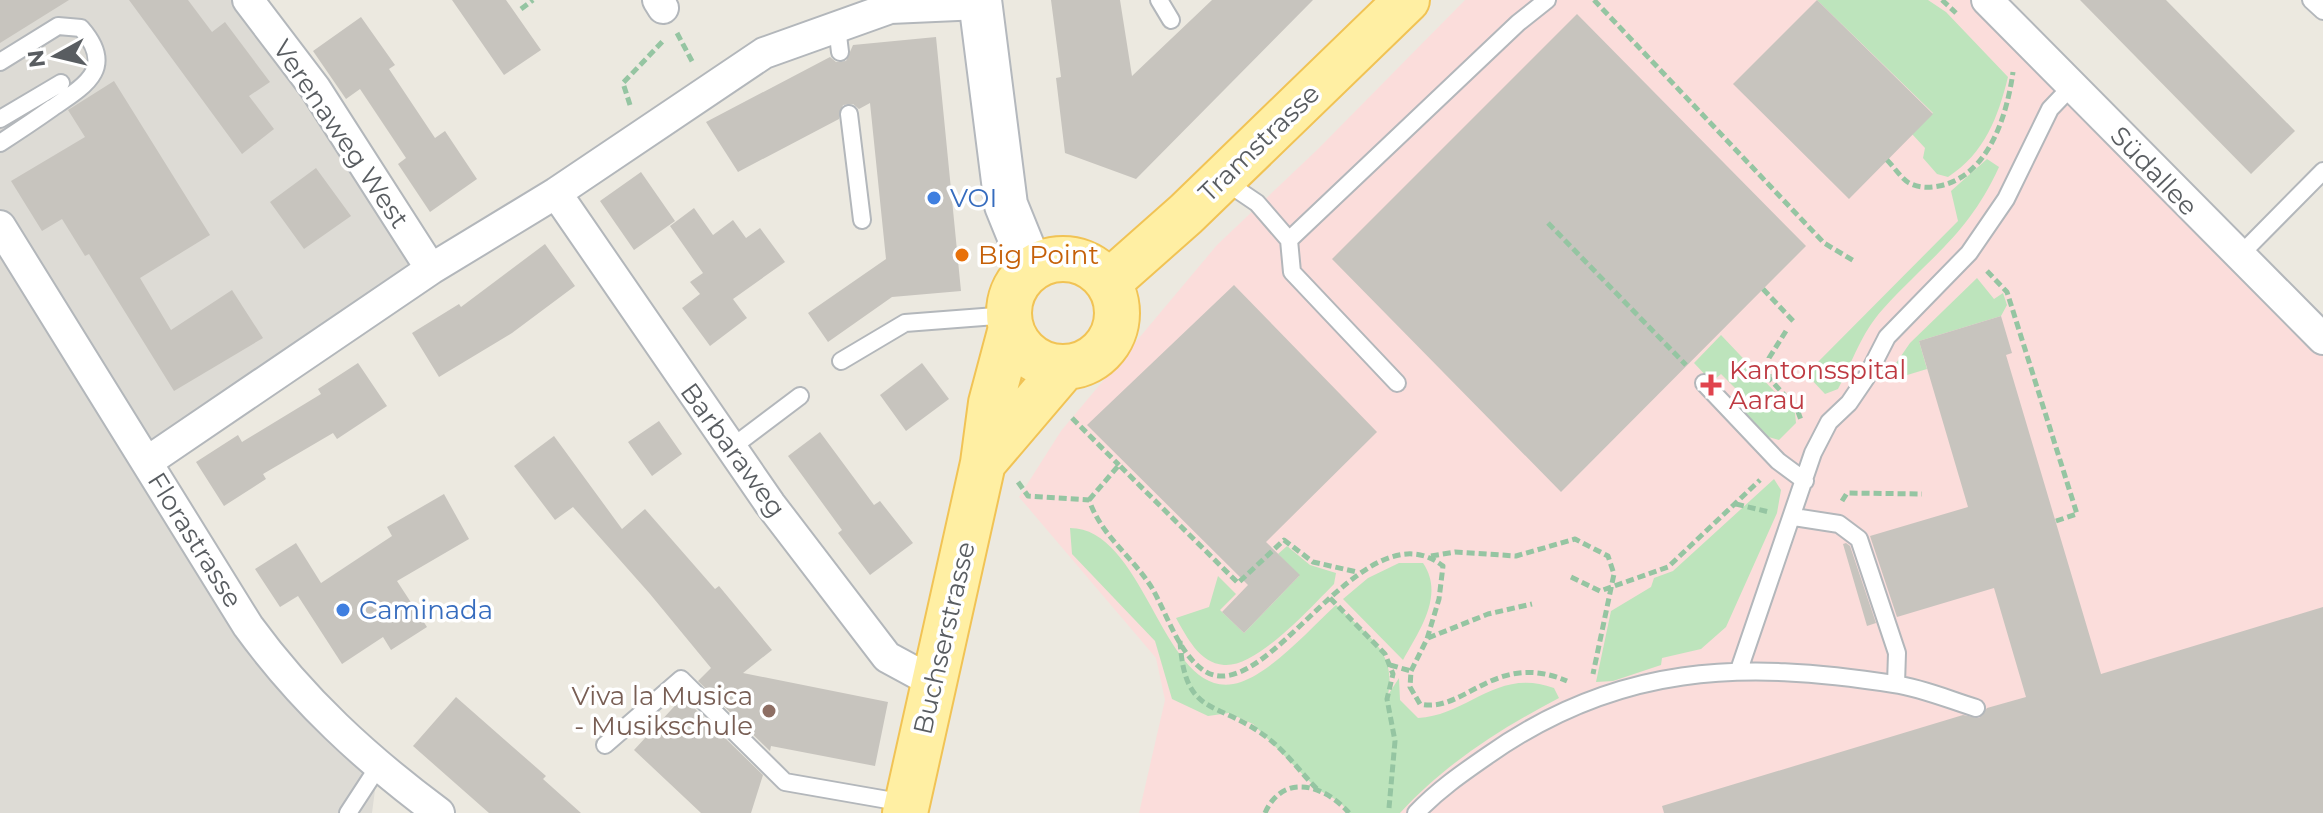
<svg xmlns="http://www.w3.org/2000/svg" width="2323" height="813" viewBox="0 0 2323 813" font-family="Montserrat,sans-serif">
<rect width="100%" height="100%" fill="#ece9e0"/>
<path fill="#dddbd5" d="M0,0H248L431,269L147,462L248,626L378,767L372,813H0Z"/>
<path fill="#fbdddb" d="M1465,0H1987L2323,339V813H1139L1165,700L1156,658L1019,497L1061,431L1217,245L1318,149Z"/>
<path fill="#bde4bc" d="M1817,0H1928L1946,12L2008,77C1998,117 1985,153 1948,177L1937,174L1923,158L1925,148L1912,134L1933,113Z
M1987,159L1999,167C1968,235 1930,257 1883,309C1861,333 1853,361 1838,389L1825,394L1810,378L1812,368L1958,221L1951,191Z
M1977,278L1994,299L2003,293L2007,305L2001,316L1919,341L1927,369L1904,376L1890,372L1910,343Z
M1721,335L1795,413L1796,423L1779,440L1765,436L1743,412L1751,404L1721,374L1712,382L1694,363Z
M1774,479L1781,490L1777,513L1726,627L1701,649L1662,658L1661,665L1613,681L1596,682L1611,611L1651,587L1654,578L1673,571Z
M1070,528C1148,528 1164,709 1241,682C1273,671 1311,628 1336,605C1366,635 1397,650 1388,695L1399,678L1400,700L1418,718C1469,715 1497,667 1554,688L1559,698C1500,729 1446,763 1400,813H1349L1340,802L1317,789L1253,724L1229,713L1208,716L1172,699L1155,641L1072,554Z
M1287,546L1310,565L1336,573L1334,584C1312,606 1257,668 1224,665C1199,663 1187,637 1176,618L1209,607L1218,576L1236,594L1220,610L1244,633L1299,576L1278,554Z
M1399,563H1423C1445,595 1419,631 1403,660L1343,599L1368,578Z"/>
<path fill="#c7c4be" d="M0,0H69L0,43Z
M129,0H188L212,32L225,22L270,82L249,96L274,129L242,154Z
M452,0H506L541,50L504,75Z
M1051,0H1120L1132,76L1212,0H1313L1136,179L1065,153L1056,78L1061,77Z
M1817,0L1933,114L1849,199L1733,84Z
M2080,0H2166L2295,131L2251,174Z
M1577,14L1806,246L1561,492L1332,259Z
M361,17L395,65L389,69L435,138L445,131L477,179L430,212L398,164L406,158L360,89L346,99L313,51Z
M936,37L961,291L892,297L828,342L808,313L886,259L870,103L859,109L853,104L843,105L839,119L738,172L706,122L830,57L836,62L846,61L853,45Z
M114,81L210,235L140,278L171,330L232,290L263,338L174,391L89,254L85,256L62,219L42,231L11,181L85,137L68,110Z
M316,168L351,216L304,249L270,202Z
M641,172L675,221L634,250L600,201Z
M694,208L713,235L733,220L746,238L760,228L785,262L733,299L747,318L710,346L682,308L700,294L690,282L703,273L670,226Z
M545,244L575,286L512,333L439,377L412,333L459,304L461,307Z
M1234,285L1377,432L1266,542L1300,575L1244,633L1222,612L1248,585L1087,425Z
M2001,316L2012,353L2006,355L2101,674L2323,607V813H1664L1662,806L1963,715L1979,718L1987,708L2026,697L1994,588L1897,617L1870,536L1968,507L1919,341Z
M358,363L387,406L337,439L333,433L263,474L266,479L224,506L196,462L238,435L242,442L321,394L318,389Z
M922,363L949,399L906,431L880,395Z
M659,421L682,454L652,476L628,442Z
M820,432L874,505L880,501L913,543L870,575L838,533L842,530L788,456Z
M554,436L622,529L645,509L715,589L719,586L772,650L743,673L888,702L875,766L771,746L770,751L698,681L711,668L650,594L573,507L555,520L514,466Z
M444,494L469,539L397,581L427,627L391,650L383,637L342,664L298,596L280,607L255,569L296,543L321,583L392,536L387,527Z
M1846,543L1850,546L1876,623L1867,626L1843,544Z
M456,697L546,776L543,779L581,813H489L413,746Z
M683,697L763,775L751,813H701L634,750Z"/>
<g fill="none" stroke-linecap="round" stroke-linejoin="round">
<defs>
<path id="lane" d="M1159,0L1171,20
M2311,0L2323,11
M837,27L840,52
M0,62L58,26L81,28C116,68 86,85 52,108C35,120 17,132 0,143
M849,114L862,220
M0,119L61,83
M1223,180L1257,203L1289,240L1292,272L1397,383
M1289,240L1518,23L1547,0
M2238,257L2323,171
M841,361L905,323L1009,315
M1704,383L1778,461L1805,481
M731,448L800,396
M1794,517L1839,524L1859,539L1897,653L1896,684
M1739,670L1813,453L1829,422L1849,403L1866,378L1887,337L1969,253L2006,199L2050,109L2071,87
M605,745L681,679L785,782L905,803
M348,813L378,767
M1416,813C1438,790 1461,774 1487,756C1617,664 1742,660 1894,684C1922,688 1950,700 1976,708"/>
<path id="street" d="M248,0L315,88L431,269
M658,0L663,8
M1987,0L2323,339
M556,193L770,504L887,657L935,683
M0,226L248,626C302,700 365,758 439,813
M147,462L431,269L556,193L764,53L890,8L980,4"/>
<path id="secondary" d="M980,0L1006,205L1032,269"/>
<path id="primary" d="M1009 313a54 54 0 1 1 108 0a54 54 0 1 1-108 0Z
M1108,283L1186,214L1407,0
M983,463L1064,368
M905,813L983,463L991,403L1011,328"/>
</defs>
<use href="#lane" stroke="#b3b7bb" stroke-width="20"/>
<use href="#street" stroke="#b3b7bb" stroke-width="34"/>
<use href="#secondary" stroke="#b4b8bd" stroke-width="46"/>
<use href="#primary" stroke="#f1c355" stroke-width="48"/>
<path stroke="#95c5a2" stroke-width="5" stroke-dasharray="8 4" stroke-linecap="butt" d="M1594,0L1824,243L1854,261
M1942,0L1956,13
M521,9L533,0
M677,33L693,63
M630,105L623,83L663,41
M1887,160C1894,167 1901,178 1909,183C1919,188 1929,188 1939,186C1989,176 2007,115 2013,72
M1548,223L1686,365
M1987,271L2007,292L2077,514L2056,521
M1763,289L1794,322
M1786,331L1769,358V378L1797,409L1801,420
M1072,418L1119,465
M1018,482L1028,496L1089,500C1102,537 1132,556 1152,588C1167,614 1178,652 1203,670C1266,714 1362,502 1443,566L1439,599L1427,639L1411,671L1410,687L1420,704C1465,714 1494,650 1567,681
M1089,500L1119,465L1238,583L1284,540L1313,562L1357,572
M1842,501L1847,493L1922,494
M1736,504L1769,512
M1431,556L1455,552L1516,556L1575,539L1608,556L1614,574L1593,674
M1571,577L1600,591L1668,567L1760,480
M1330,598L1385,654L1393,674L1387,699L1395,741L1389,808
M1428,638L1488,614L1532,604
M1180,641C1185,720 1217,698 1269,739C1287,753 1301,773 1317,789
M1390,665L1411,671
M1265,813C1283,772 1325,785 1349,813"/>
<use href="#lane" stroke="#fff" stroke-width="16"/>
<use href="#street" stroke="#fff" stroke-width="30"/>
<use href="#secondary" stroke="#fff" stroke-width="42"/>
<use href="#primary" stroke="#ffefa3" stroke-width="44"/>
</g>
<g fill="#3f7fe0" stroke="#fff" stroke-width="3">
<circle cx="934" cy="198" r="8"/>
<circle cx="343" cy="610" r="8"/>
</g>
<circle fill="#e8710a" stroke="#fff" stroke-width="3" cx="962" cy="255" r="8"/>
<path fill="#e0444e" stroke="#fff" stroke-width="3" d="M1707 373h8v8h8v8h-8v8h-8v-8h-8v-8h8z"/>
<circle fill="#8d6e63" stroke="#fff" stroke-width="3" cx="769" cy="711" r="8"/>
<g text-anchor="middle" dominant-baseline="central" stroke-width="7" stroke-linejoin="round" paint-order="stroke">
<g font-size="26" fill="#595d61" stroke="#fff">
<text transform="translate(341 134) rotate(56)">Verenaweg West</text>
<text transform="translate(1259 143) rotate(-44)">Tramstrasse</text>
<text transform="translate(2154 171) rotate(46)">Südallee</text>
<text transform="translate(733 450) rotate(54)">Barbaraweg</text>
<text transform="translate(195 540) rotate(58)">Florastrasse</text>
<text transform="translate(944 638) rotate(-77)">Buchserstrasse</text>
</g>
<g font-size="26" fill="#366cbe" stroke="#fff" text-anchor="start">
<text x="950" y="198">VOI</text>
<text x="359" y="610">Caminada</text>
</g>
<g font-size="26" fill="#c56008" stroke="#fff" text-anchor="start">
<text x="978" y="255">Big Point</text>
</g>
<g font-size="26" fill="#be3a42" stroke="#fff" text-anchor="start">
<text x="1729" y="370">Kantonsspital<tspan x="1729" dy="30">Aarau</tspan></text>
</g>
<g font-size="26" fill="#785e54" stroke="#fff" text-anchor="end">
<text x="753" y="696">Viva la Musica<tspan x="753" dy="30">- Musikschule</tspan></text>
</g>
</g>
<g transform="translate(56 56) rotate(262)" stroke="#ffffff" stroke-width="6" paint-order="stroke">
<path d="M0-6L14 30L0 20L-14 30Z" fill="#595d61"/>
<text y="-12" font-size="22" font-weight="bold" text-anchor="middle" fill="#595d61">N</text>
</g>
</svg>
